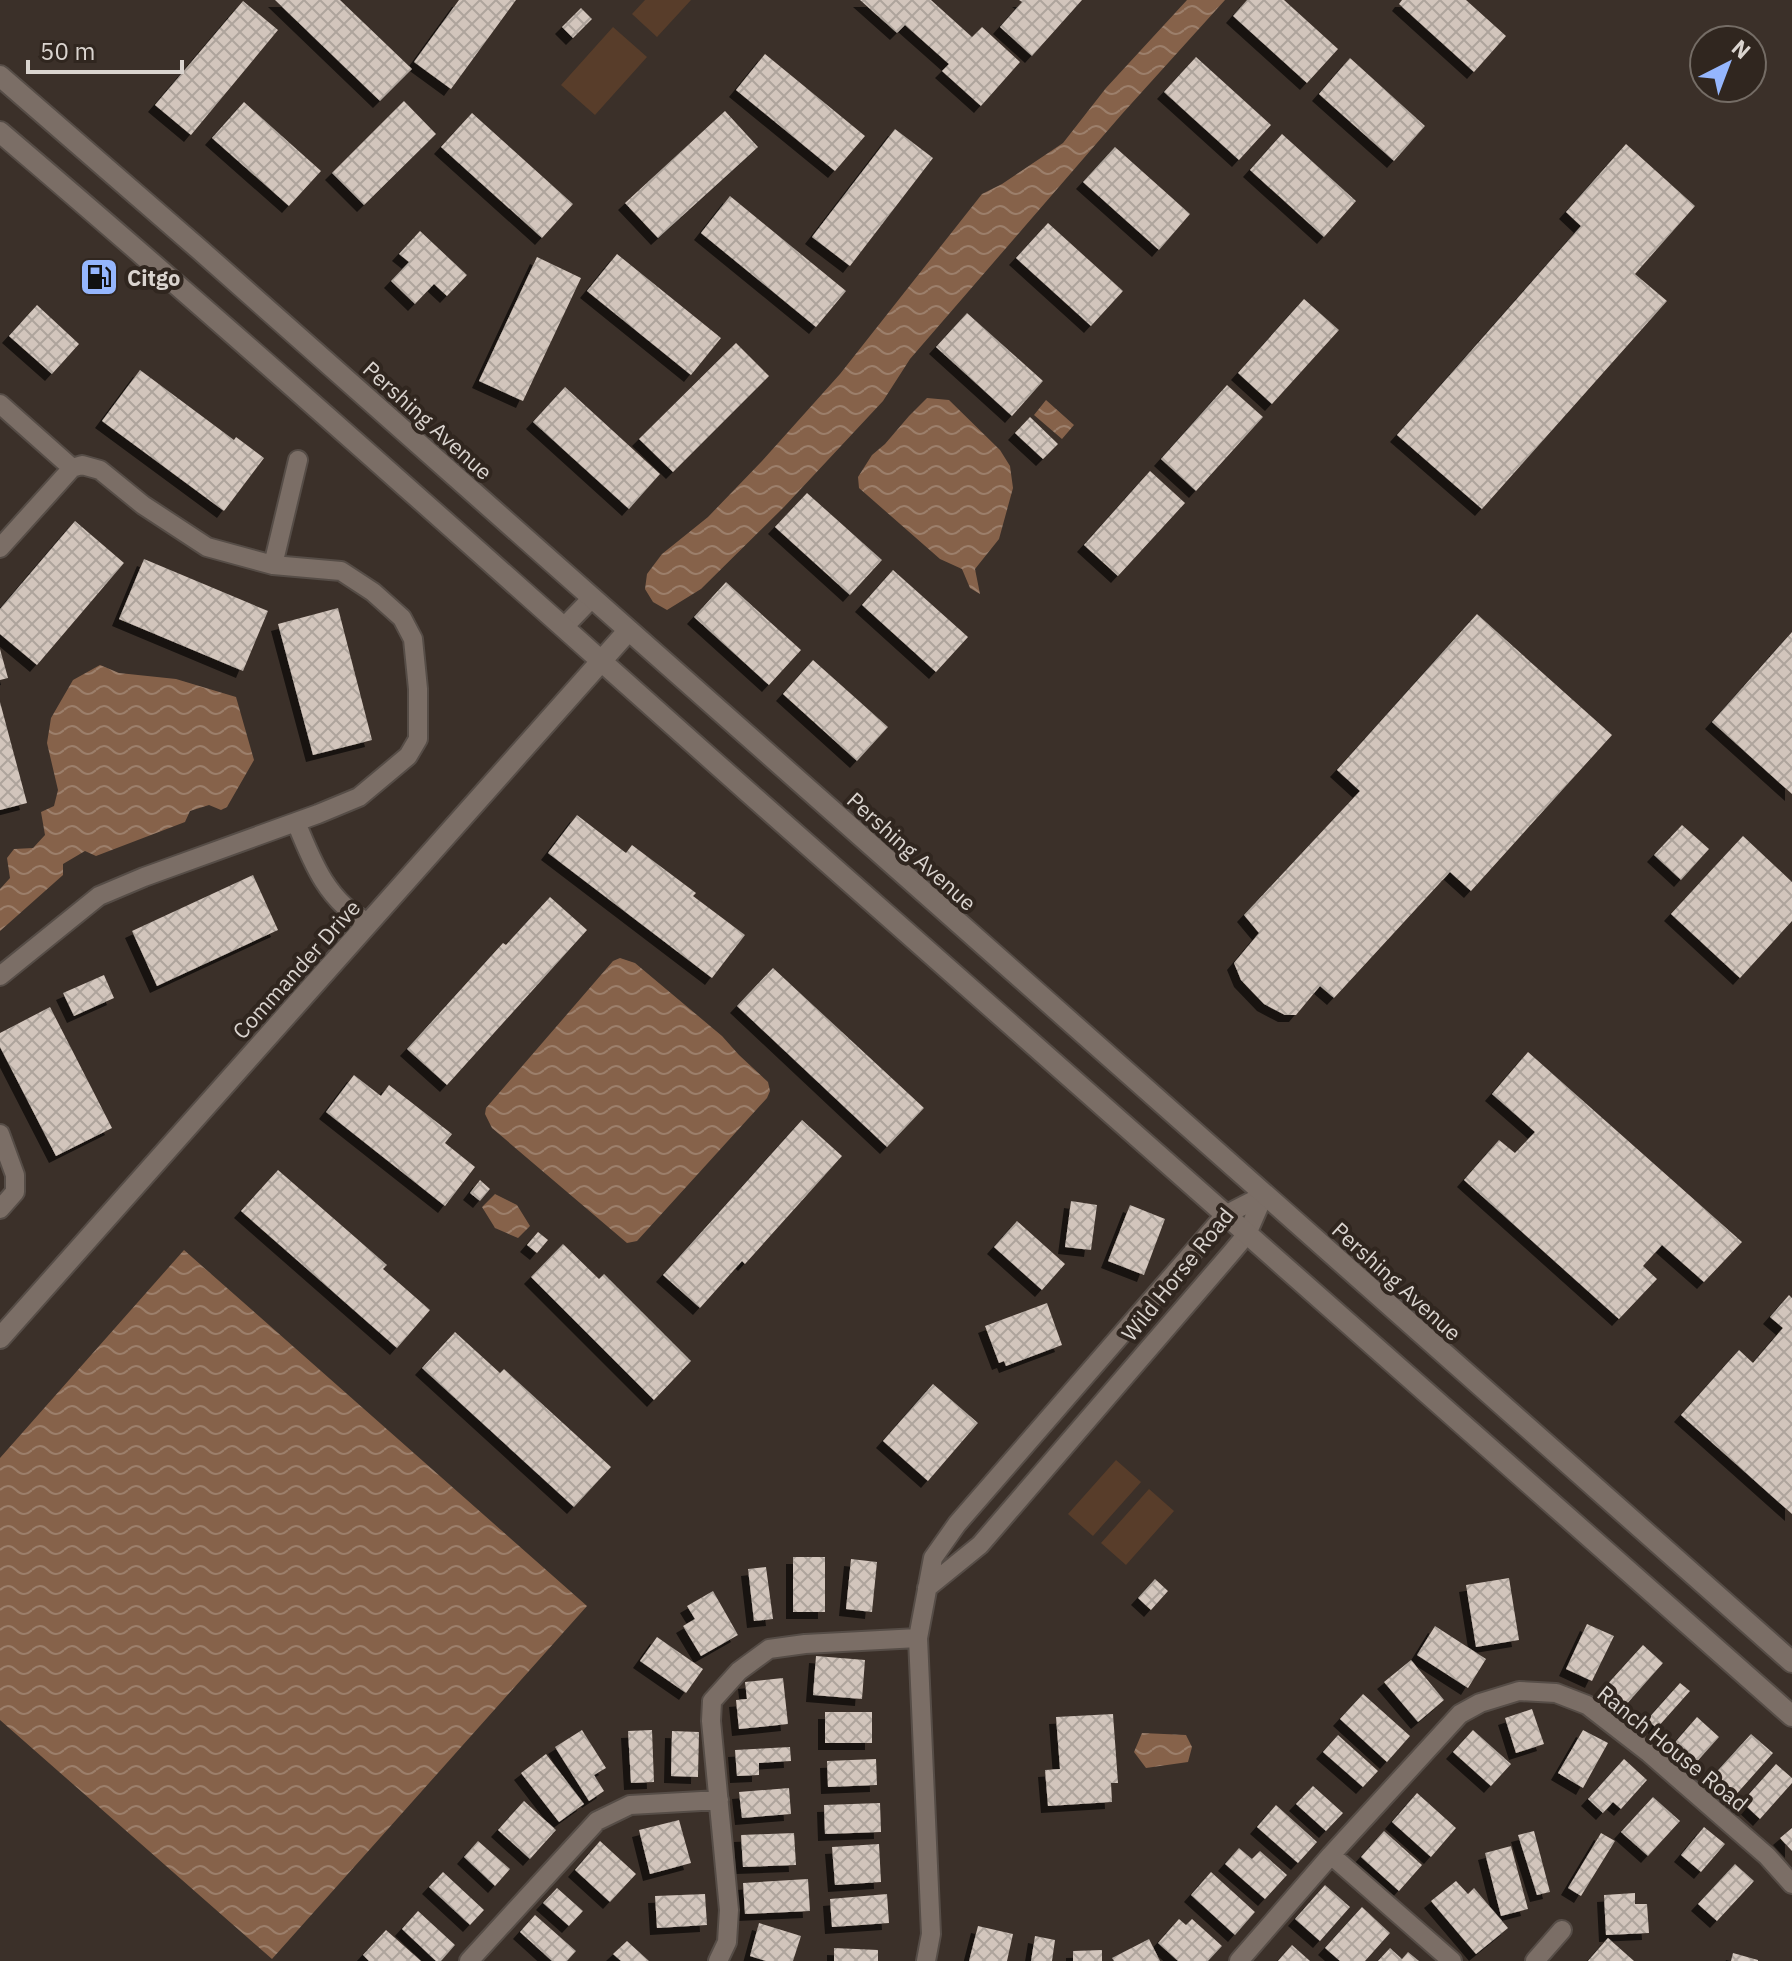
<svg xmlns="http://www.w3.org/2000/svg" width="1792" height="1961" viewBox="0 0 1792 1961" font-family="'IBM Plex Sans',sans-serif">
<defs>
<pattern id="water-waves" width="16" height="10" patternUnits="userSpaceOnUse" patternTransform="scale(2)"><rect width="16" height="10" fill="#86624a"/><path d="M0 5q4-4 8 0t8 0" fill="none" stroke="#9c7f6b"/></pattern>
<pattern id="building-cross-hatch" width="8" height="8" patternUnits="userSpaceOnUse" patternTransform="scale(2)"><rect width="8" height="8" fill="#d2c5bc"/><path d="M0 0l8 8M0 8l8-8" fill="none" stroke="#aea49c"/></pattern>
<filter id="shadow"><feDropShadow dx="-7" dy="7" stdDeviation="0" flood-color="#0009"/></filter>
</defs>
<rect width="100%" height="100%" fill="#3b3029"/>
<path fill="#583d2a" d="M645,0H691L657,37L632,14Z
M613,27L647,57L595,115L561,85Z
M1116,1460L1141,1482L1093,1536L1068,1514Z
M1149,1489L1174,1511L1126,1565L1101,1543Z"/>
<path fill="url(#water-waves)" d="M1187,0H1225L1122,114L910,359L883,401L784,507L701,589L667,610L653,602L645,589L647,574L662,554L708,517L762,461L840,374L982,194L1002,184L1063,143L1106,88Z
M927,398L949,400L1000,450L1010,466L1013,488L999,539L975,569L980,594L970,588L962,569L940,559L859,488L858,477L872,455L885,444L909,416Z
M1046,400L1074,425L1062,439L1034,415Z
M100,665L119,673L176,679L236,697L254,760L227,807L221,810L209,805L190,811L185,822L96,856L85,851L63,864V875L0,931V889L10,878L7,858L14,849L33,848L45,835L41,812L54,806L58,790L47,743L51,718L73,680Z
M620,958L635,963L722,1036L739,1055L768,1082L770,1091L767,1098L637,1241L627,1243L492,1128L485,1114L486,1108L613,961Z
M495,1194L517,1205L530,1226L518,1238L495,1228L482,1207Z
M184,1250L587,1606L272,1959L0,1720V1458Z
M1142,1733L1186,1735L1192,1747L1188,1762L1146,1768L1134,1752Z"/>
<path fill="url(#building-cross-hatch)" filter="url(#shadow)" d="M275,0H340L412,69L380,101Z
M459,0H516L451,89L414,62Z
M860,0H931L972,37L982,27L1020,62L981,106L942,71L949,64L905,25L897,33Z
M1019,0H1082L1032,56L1000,27L1022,2Z
M1247,0H1284L1338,49L1307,83L1233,16Z
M1402,0H1466L1506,36L1474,72L1399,4Z
M243,1L278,30L191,135L155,105Z
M581,8L592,19L573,38L562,27Z
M765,54L865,136L835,171L736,90Z
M1196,57L1271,125L1239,160L1164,92Z
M1350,58L1425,126L1394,161L1319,94Z
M404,101L436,134L364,205L332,173Z
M244,102L321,171L289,206L212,138Z
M725,111L758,147L658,238L625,203Z
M472,113L573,204L542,238L441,147Z
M895,129L933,158L850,266L812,237Z
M1282,134L1356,201L1324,237L1250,170Z
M1626,144L1695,206L1635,274L1667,301L1482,509L1397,435L1581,226L1566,212Z
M1115,147L1190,214L1159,250L1083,182Z
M730,196L846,291L816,327L701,233Z
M1048,223L1123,291L1091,326L1016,258Z
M420,231L467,275L447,296L434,284L415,304L391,281L409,262L399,254Z
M617,254L721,338L691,375L587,291Z
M537,257L581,278L523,401L479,381Z
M1304,299L1339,330L1272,404L1238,373Z
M37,305L79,344L52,374L9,336Z
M967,313L1043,381L1012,416L936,347Z
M736,343L769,376L673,472L639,439Z
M140,370L234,440L236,437L264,458L224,511L102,421Z
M1227,385L1263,417L1196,491L1161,459Z
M565,387L660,474L629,509L533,422Z
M1030,417L1058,444L1043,459L1015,433Z
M1150,471L1185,503L1118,576L1084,545Z
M807,493L882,560L850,595L775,527Z
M75,521L124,563L37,665L0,634V609Z
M144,559L268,611L243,671L119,619Z
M893,570L968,637L936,672L862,605Z
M726,582L801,650L769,685L694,617Z
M338,608L372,740L313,755L278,624Z
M1477,614L1612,735L1471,891L1450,872L1334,998L1320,986L1296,1015H1285L1264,1004L1241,980L1234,963L1259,933L1244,915L1360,791L1337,770Z
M1792,632V794L1712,722Z
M0,649L8,678L0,680Z
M813,660L888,727L857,761L783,694Z
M0,702L27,803L0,810Z
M577,815L626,853L632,845L696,893L693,896L745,935L712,978L548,853Z
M1682,825L1709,849L1681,880L1654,855Z
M1743,836L1792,882V921L1740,978L1671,914Z
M253,875L278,930L157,986L132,931Z
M550,897L587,930L447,1085L407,1049L503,943L506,945Z
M773,968L924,1108L887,1147L737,1006Z
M104,975L114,998L74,1016L63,993Z
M50,1007L112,1128L56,1156L0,1047V1033Z
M1528,1052L1742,1242L1704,1282L1662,1245L1643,1266L1657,1279L1619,1319L1464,1180L1499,1140L1515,1153L1535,1132L1492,1094Z
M354,1075L381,1096L389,1085L452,1134L445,1143L475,1167L445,1206L326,1112Z
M802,1120L842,1156L745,1264L742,1261L700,1308L663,1275Z
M278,1170L387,1265L383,1269L430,1310L397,1348L241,1211Z
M480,1180L490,1189L480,1201L470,1193Z
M1071,1201L1097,1205L1091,1250L1065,1247Z
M1130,1205L1165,1219L1144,1275L1108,1261Z
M1017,1221L1065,1264L1042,1290L994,1247Z
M538,1232L548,1240L537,1253L527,1245Z
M563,1244L599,1279L604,1274L691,1361L654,1400L531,1277Z
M1789,1295L1792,1298V1514L1681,1415L1739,1350L1753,1363L1783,1328L1770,1317Z
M1047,1303L1062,1345L1006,1366L1004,1361L999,1363L985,1326Z
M455,1332L500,1373L504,1369L611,1467L574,1507L422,1368Z
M933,1384L978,1423L928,1481L883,1441Z
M793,1557H825V1612H793Z
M851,1559L877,1562L872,1612L846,1609Z
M766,1567L773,1619L754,1621L748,1569Z
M1509,1578L1519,1640L1476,1647L1466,1585Z
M1155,1579L1168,1591L1151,1610L1138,1598Z
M713,1591L738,1635L701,1656L683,1626L695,1619L687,1606Z
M1587,1624L1614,1636L1592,1681L1566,1669Z
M1435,1626L1486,1659L1468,1688L1417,1655Z
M657,1637L703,1669L686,1693L640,1661Z
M1643,1645L1663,1663L1625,1706L1605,1687Z
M816,1656L865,1660L862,1699L813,1695Z
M1411,1660L1444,1700L1418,1722L1384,1682Z
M783,1678L788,1724L739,1729L736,1700L747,1699L745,1682Z
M1680,1683L1690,1691L1657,1728L1647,1720Z
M1363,1694L1410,1736L1387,1762L1340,1719Z
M1532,1709L1544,1744L1516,1753L1505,1718Z
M825,1712H872V1743H825Z
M1113,1714L1118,1783H1111L1112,1802L1048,1806L1045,1770L1060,1769L1056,1717Z
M1697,1717L1719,1737L1693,1766L1671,1747Z
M582,1730L606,1768L594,1775L604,1791L589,1801L555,1747Z
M652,1730L654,1782L631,1783L628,1731Z
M1473,1730L1511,1764L1491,1786L1453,1752Z
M1583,1730L1608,1743L1583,1788L1558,1773Z
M672,1731L699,1732L698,1777L671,1776Z
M1751,1734L1773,1753L1733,1798L1711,1778Z
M1338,1735L1378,1771L1363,1787L1323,1752Z
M790,1747L791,1761L759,1763V1775L737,1776L735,1750Z
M546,1754L584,1804L559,1822L521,1773Z
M876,1759L877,1785L828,1787L827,1761Z
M1624,1759L1647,1780L1621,1809L1613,1802L1603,1813L1588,1799Z
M1776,1764L1792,1778V1783L1760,1819L1742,1802Z
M1313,1786L1343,1813L1326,1831L1296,1804Z
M789,1788L791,1814L742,1818L739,1792Z
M1417,1793L1456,1828L1431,1857L1392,1822Z
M1653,1797L1680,1821L1648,1856L1621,1832Z
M524,1801L556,1830L530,1859L498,1830Z
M880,1803L881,1832L825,1834L824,1805Z
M1276,1805L1317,1842L1298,1863L1257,1827Z
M679,1820L691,1863L650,1874L639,1830Z
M1704,1827L1725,1844L1701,1872L1681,1855Z
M1792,1828V1851L1780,1838Z
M1384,1831L1422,1865L1399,1891L1361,1857Z
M1534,1831L1550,1892L1537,1895L1518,1835Z
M794,1833L796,1865L743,1867L741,1835Z
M1601,1833L1615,1841L1581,1896L1568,1888Z
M478,1841L510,1869L495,1886L464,1857Z
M600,1841L636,1874L610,1902L575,1870Z
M879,1844L881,1882L835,1885L832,1847Z
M1511,1846L1528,1909L1501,1916L1485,1853Z
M1239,1848L1252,1859L1260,1851L1287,1875L1265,1899L1225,1864Z
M1735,1864L1754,1881L1717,1921L1698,1904Z
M443,1872L484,1910L470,1925L429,1887Z
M1211,1872L1255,1912L1235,1935L1191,1895Z
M808,1879L810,1911L745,1914L743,1883Z
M1456,1881L1468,1894L1474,1888L1508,1928L1476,1954L1431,1901Z
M1325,1885L1350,1907L1320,1941L1295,1919Z
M557,1888L583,1911L569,1926L543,1903Z
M1635,1893V1904H1647L1649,1933L1606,1935L1604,1895Z
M705,1894L707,1925L657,1928L655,1896Z
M887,1894L889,1923L832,1927L830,1899Z
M1362,1907L1390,1933L1365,1961H1340L1325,1948Z
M418,1911L455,1945L441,1961H436L402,1929Z
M535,1915L576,1951L567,1961H552L520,1932Z
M1179,1919L1186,1925L1192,1919L1222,1946L1208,1961H1178L1158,1943Z
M759,1923L801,1936L793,1961H766L750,1956Z
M978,1926L1013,1934L1007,1961H969Z
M386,1930L421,1961H369L363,1955Z
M1035,1936L1055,1940L1052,1961H1031Z
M1608,1938L1634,1961H1588Z
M1149,1939L1160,1961H1114L1112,1958Z
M627,1941L649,1961H621L613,1954Z
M1292,1945L1310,1961H1278Z
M834,1948L878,1950V1961H834Z
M1390,1948L1402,1959L1408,1952L1419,1961H1378Z
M1102,1950V1961H1073V1951Z
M1733,1953L1758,1960V1961H1731Z"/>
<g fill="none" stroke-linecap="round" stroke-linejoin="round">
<defs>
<path id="minor" d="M0,404L72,468
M0,548L72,468L82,465L100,470L143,505L207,547L273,565L341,571L373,592L402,618L413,639L418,689V739L408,756L359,797L318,814L144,877L99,896L0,976
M273,565L298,460
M564,627L592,598
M296,822C312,862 328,903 369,923
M0,1134L15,1175V1192L0,1209
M927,1588L980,1545L1232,1252L1247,1234L1264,1195
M1331,1855L1452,1961
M469,1961L597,1821L630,1805L719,1800
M718,1961L727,1942L729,1910L711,1721L712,1701L739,1671L769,1649L805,1644L918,1638
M926,1961L931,1934L918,1638L933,1558L957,1524L1225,1215L1264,1195
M1239,1961L1331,1855L1460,1714L1480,1703L1519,1691L1556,1693L1587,1705L1649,1753L1767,1856L1792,1884
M1535,1961L1562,1930"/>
<path id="tertiary" d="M0,76L199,249L1792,1662
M0,132C253,348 500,571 748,792C1096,1100 1444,1408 1792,1716
M0,1338L628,631"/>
</defs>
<use href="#minor" stroke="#564d47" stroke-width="22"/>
<use href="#tertiary" stroke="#564d47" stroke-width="24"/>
<use href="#minor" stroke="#7b6e66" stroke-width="18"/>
<use href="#tertiary" stroke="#7b6e66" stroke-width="20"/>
</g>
<defs>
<symbol id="fuel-square" viewBox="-11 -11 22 22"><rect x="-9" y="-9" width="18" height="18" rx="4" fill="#95b6fd" stroke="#30261f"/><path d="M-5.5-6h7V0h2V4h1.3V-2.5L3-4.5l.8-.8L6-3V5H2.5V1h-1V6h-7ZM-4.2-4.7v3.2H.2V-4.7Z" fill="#111"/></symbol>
</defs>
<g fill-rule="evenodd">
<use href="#fuel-square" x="77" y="255" width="44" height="44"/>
</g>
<g text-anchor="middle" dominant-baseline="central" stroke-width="8" stroke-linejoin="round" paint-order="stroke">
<g font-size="22" font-weight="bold" fill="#dad4cf" stroke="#30261f" text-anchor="start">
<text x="127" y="277">Citgo</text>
</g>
<g font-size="22" fill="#dad4cf" stroke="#30261f">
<text transform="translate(428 420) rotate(42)">Pershing Avenue</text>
<text transform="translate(912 851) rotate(42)">Pershing Avenue</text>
<text transform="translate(296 969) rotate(-48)">Commander Drive</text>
<text transform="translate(1177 1274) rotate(-51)">Wild Horse Road</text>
<text transform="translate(1397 1281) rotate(42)">Pershing Avenue</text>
<text transform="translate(1673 1748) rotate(39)">Ranch House Road</text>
</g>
</g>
<g transform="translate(1728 64) rotate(42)"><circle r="38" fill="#30261f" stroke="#746c65" stroke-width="2"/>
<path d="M0-6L14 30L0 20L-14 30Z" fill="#95b6fd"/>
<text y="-12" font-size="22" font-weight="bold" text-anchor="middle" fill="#dad4cf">N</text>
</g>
<path d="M28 60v12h154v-12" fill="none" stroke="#dad4cf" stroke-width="4"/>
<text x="40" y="60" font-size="24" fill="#dad4cf" stroke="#30261f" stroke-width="6" paint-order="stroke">50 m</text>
</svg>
